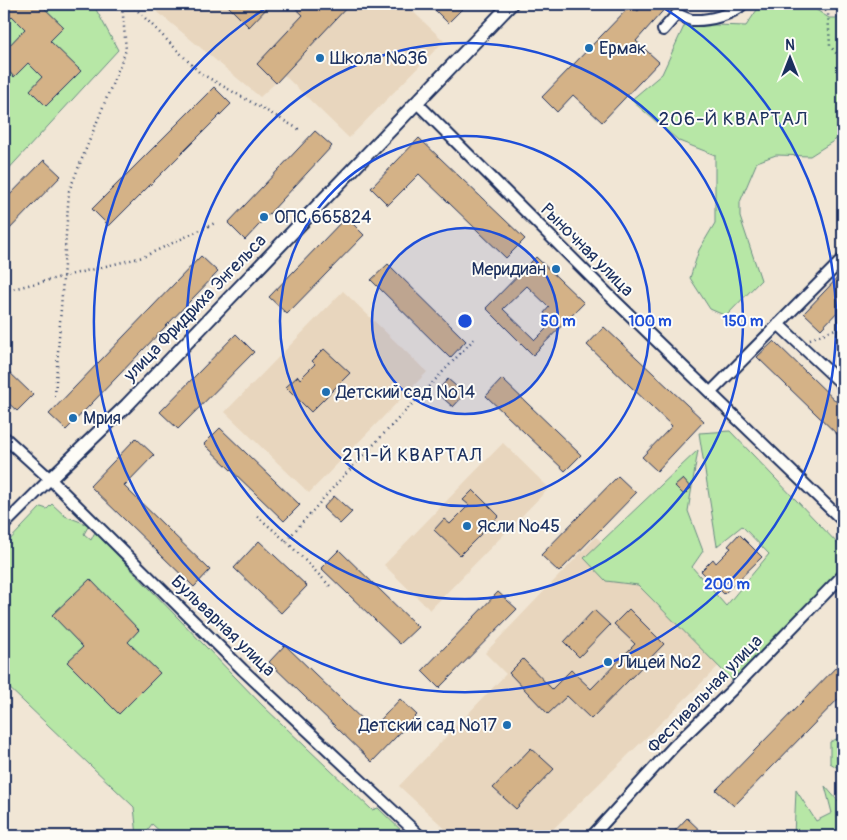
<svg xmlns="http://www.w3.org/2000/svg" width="847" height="840" viewBox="0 0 847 840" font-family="Pangolin,sans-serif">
<rect width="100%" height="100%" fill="#f1e6d5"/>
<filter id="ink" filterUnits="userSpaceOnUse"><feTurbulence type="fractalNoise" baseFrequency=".02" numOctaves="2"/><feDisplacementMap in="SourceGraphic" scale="10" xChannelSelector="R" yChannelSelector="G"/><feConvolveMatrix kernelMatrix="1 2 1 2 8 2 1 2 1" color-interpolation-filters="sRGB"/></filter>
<g filter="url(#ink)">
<path fill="#e8d6be" d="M148,4H405L444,41L349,138L284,75L260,97Z
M343,291L427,372L309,493L225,412Z
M503,443L549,488L430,610L384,565Z
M596,537L628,565L745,640L546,836H453L399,786L506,674L485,653Z"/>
<path fill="#b7e7a6" stroke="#698b82" d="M4,4H93L118,50L4,174Z
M761,4H807L829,18H843V135L810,156L776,155L757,162L740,202V217L761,280L726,316L710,309L690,278L699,250L715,223V155L679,141L631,100L662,74L685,24L746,26Z
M730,431L840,546L837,575L737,685L638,585L606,581L584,558L698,450L688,511L703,551L692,567L726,606L769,554L742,526L717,546L699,433Z
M52,504L65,516L89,525L84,534L91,540L95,532L262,705L372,810L378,808L407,836H165L152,824L143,836H137L134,807L4,683V546L41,507L47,509Z
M843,736V771L830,763V742Z
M825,786L838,801L843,790V836H794L796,790L816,821L832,813Z"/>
<path fill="#d4b287" stroke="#1b2f5e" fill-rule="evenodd" d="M4,4H40L64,27L50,41L81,71L46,106L30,90L42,77L28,63L14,77L4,66V51L25,29L12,16L4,24Z
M226,4H271L249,27Z
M291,4H350L276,83L257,64L303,15Z
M429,4H467L448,23Z
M644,4H669L636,41L659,62L602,122L573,95L557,112L542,97L631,5L638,11Z
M214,87L231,104L109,226L92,209Z
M315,131L332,146L245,240L228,223Z
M419,138L525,239L506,258L419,174L388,205L371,188Z
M44,160L61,176L4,235V201Z
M346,217L364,235L287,314L269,297Z
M201,256L218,272L66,430L49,414Z
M536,257L584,303L533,355L486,308ZM527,286L549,307L544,313L553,322L535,340L503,309Z
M388,264L466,341L450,358L371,280Z
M843,272V306L821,329L804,313Z
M604,327L704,421L657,471L642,457L672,426L587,345Z
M236,334L254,352L178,429L160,412Z
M774,341L843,408V440L757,357Z
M324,349L350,373L311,412L286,387L298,376L300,379L315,364L312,361Z
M4,367L33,395L17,411L4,399Z
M448,379L465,394L453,407L436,392Z
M502,379L581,455L565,471L486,396Z
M220,428L300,505L284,521L204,444Z
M136,438L154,455L124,486L210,570L194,587L90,486Z
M618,476L636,493L559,572L541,555Z
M683,479L691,488L684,495L675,486Z
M473,490L499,516L460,555L434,530L444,519L450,524L469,505L463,500Z
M334,496L352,512L340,524L323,508Z
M739,534L762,557L724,594L701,571L713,559L716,563L731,548L728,546Z
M259,541L307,586L281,613L234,568Z
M339,550L418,627L400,644L321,568Z
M90,579L139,630L128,642L160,673L119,714L67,662L83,647L52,615Z
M498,592L517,609L439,688L422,671Z
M629,609L664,644L591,719L567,696L548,714L509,673L523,659L552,689L571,670L591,689L635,644L614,624Z
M594,610L610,625L579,657L564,642Z
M285,645L372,729L400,699L417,715L372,762L269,662Z
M843,660V694L734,806L716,790Z
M531,748L554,769L516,809L493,788Z
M687,818L706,836H670Z"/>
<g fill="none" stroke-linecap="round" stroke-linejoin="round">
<defs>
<path id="minor" d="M663,30L677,14C681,16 687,19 692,20C708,21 732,15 743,4
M417,103L607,293L843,521
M778,324L843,385
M711,392L843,259
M4,437L50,479L243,670L420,836
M4,525L50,479
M592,836L674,746L733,689L843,575"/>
<path id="tertiary" d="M50,479L127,405L511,4"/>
</defs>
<use href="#minor" stroke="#1b2f5e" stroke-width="14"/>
<use href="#tertiary" stroke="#1b2f5e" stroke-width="16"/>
<path stroke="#1b2f5e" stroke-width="2.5" stroke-dasharray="1 4" stroke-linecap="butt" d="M131,4L200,73L302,131
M818,4L828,13L830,46L843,61
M4,291L143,257L215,223
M810,339L843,326
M55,396L69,191L126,50L122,4
M257,516L286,541L330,586
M286,541L339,481L475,338"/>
<use href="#minor" stroke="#fdfcf7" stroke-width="10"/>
<use href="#tertiary" stroke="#fdfcf7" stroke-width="12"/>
</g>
</g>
<circle cx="465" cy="321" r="93" fill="#1d4ed8" fill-opacity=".12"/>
<g fill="none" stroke="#1d4ed8" stroke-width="2.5">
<circle cx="465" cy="321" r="93"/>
<circle cx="465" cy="321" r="185"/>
<circle cx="465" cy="321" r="278"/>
<path d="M659 5A371 371 0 1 1 271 5"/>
</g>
<g fill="#1f6fb2" stroke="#fdfcf7" stroke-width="2">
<circle cx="589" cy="48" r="5"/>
<circle cx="320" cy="58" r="5"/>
<circle cx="264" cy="217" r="5"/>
<circle cx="556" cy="269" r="5"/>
<circle cx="326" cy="392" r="5"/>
<circle cx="73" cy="418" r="5"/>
<circle cx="467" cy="526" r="5"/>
<circle cx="608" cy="662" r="5"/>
<circle cx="507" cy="725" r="5"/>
</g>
<g text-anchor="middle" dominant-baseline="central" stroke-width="4" stroke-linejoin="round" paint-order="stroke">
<g font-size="18" fill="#1b2f5e" stroke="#fdfcf7" text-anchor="start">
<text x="599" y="48">Ермак</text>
<text x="330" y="58">Школа №36</text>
<text x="274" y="217">ОПС 665824</text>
<text x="546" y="269" text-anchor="end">Меридиан</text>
<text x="336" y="392">Детский сад №14</text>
<text x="83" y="418">Мрия</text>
<text x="477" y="526">Ясли №45</text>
<text x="618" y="662">Лицей №2</text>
<text x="497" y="725" text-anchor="end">Детский сад №17</text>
</g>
<g font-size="18" fill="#1b2f5e" stroke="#fdfcf7">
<text transform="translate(587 250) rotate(45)">Рыночная улица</text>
<text transform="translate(195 308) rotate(-46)">улица Фридриха Энгельса</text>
<text transform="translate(223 626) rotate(44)">Бульварная улица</text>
<text transform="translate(705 694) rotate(-46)">Фестивальная улица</text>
</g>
<g font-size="19" letter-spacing="1" fill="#1b2f5e" stroke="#fdfcf7">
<text x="733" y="119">206-Й КВАРТАЛ</text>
<text x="412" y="455">211-Й КВАРТАЛ</text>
</g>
</g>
<circle cx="465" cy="321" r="8" fill="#1d4ed8" stroke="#fdfcf7" stroke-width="2.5"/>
<g font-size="15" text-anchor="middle" font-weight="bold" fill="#1d4ed8" stroke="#fdfcf7" stroke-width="4" stroke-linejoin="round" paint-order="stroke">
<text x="558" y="326">50 m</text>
<text x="650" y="326">100 m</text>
<text x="743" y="326">150 m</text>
<text x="727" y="589">200 m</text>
</g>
<rect width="847" height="840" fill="none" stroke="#fdfcf7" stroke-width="20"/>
<rect x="10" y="10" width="827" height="820" fill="none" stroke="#1b2f5e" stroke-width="2" filter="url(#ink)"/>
<g transform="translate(790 58)" stroke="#fdfcf7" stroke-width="4" paint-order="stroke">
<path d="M0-4L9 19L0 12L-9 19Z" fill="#1b2f5e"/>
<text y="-8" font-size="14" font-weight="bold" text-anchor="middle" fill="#1b2f5e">N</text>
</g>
</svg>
